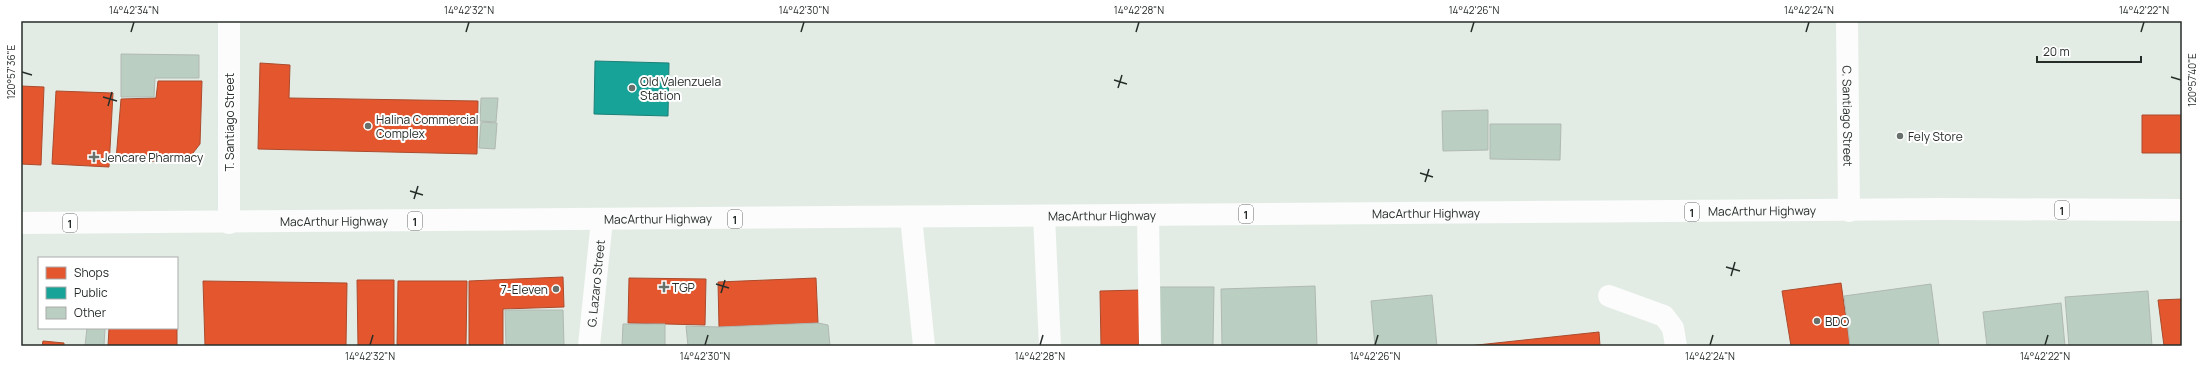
<svg xmlns="http://www.w3.org/2000/svg" width="2203" height="367" viewBox="0 0 2203 367" font-family="Manrope,sans-serif">
<rect width="100%" height="100%" fill="#e2ece5"/>
<path fill="#e4572e" stroke="#ab4b2d" d="M260,63L290,65L289,98L478,101L477,154L258,149Z
M158,81H202L200,144L186,162L116,160L121,99L156,98Z
M21,86L44,87L41,165L21,164Z
M56,91L113,93L109,167L52,164Z
M2142,115H2182V153H2142Z
M563,277L564,307L503,309V346H469V281Z
M629,278L706,279L705,325L628,323Z
M816,278L818,323L719,327L718,282Z
M357,280H394V346H358Z
M203,281L347,283L346,346H205Z
M398,281H467L466,346H397Z
M1841,283L1850,346H1791L1782,291Z
M1140,290L1139,346H1101L1100,291Z
M2182,299V346H2164L2158,300Z
M177,315V346H108L109,328H177Z
M1599,332L1600,346H1468Z
M43,341L64,343V346H42Z"/>
<path fill="#17a398" stroke="#1c8077" d="M595,61L669,63L668,116L594,114Z"/>
<path fill="#bacec2" stroke="#b0b8b2" d="M121,54L199,55V78H155L154,97H121Z
M481,98H498L496,122L480,121Z
M1488,110V150L1443,151L1442,111Z
M481,122L497,123L495,149L479,148Z
M1490,124H1561L1560,160L1490,159Z
M1931,284L1939,346H1850L1844,296Z
M1315,286L1317,346H1222L1221,289Z
M1159,287H1214L1213,346H1159Z
M2148,291L2152,346H2069L2065,297Z
M1432,295L1437,346H1375L1371,301Z
M2061,303L2065,346H1987L1983,312Z
M505,310H563L564,346H506Z
M818,323L828,325L830,346H688L686,326L719,327Z
M623,324H665V346H622Z
M87,328H105L104,346H85Z"/>
<g fill="none" stroke-linecap="round" stroke-linejoin="round">
<g stroke="#fbfcfb" stroke-width="22">
<path id="s1" d="M1847,21L1849,211"/>
<path d="M1148,215L1150,346"/>
<path d="M1044,216L1050,346"/>
<path d="M911,217L924,346"/>
<path d="M1609,296L1664,316L1673,328L1676,346"/>
<path id="s2" d="M589,346L602,220"/>
</g>
<path stroke="#fbfcfb" stroke-width="22" d="M229,21V223"/>
<path stroke="#fbfcfb" stroke-width="22" id="s3" d="M21,223L1943,209L2182,210"/>
</g>
<path fill="none" stroke="#272e2a" stroke-width="1.5" d="M131,32L134,22M466,32L469,22M801,32L804,22M1136,32L1139,22M1471,32L1474,22M1806,32L1809,22M2141,32L2144,22M22,72L32,75M2171,77L2181,80M1114,80L1127,84M1118,88L1122,75M103,97L117,101M108,106L112,92M1420,173L1433,177M1425,182L1429,169M410,191L423,195M414,199L418,186M1726,267L1740,271M1731,276L1735,262M716,284L729,288M721,293L725,280M370,345L373,335M705,345L708,335M1040,345L1043,335M1375,345L1378,335M1710,345L1713,335M2045,345L2048,335"/>
<g fill="#68706b" stroke="#fff" stroke-width="1.5">
<circle cx="632" cy="88" r="4"/>
<circle cx="368" cy="126" r="4"/>
<circle cx="1900" cy="136" r="4"/>
<path d="M92 151h4v4h4v4h-4v4h-4v-4h-4v-4h4z"/>
<path d="M662 281h4v4h4v4h-4v4h-4v-4h-4v-4h4z"/>
<circle cx="556" cy="289" r="4"/>
<circle cx="1817" cy="321" r="4"/>
</g>
<g text-anchor="middle" dominant-baseline="central" stroke-width="4" stroke-linejoin="round" paint-order="stroke">
<g fill="#fff" stroke="#686d6a" stroke-width="1">
<rect x="2055" y="201" width="14" height="18" rx="3"/>
<rect x="1685" y="203" width="14" height="18" rx="3"/>
<rect x="1239" y="205" width="14" height="18" rx="3"/>
<rect x="728" y="210" width="14" height="18" rx="3"/>
<rect x="408" y="212" width="14" height="18" rx="3"/>
<rect x="63" y="214" width="14" height="18" rx="3"/>
</g>
<g font-size="11" font-weight="bold" fill="#272e2a">
<text x="2062" y="210">1</text>
<text x="1692" y="212">1</text>
<text x="1246" y="214">1</text>
<text x="735" y="219">1</text>
<text x="415" y="221">1</text>
<text x="70" y="223">1</text>
</g>
<g font-size="12" fill="#272e2a" stroke="#fff" text-anchor="start">
<text x="640" y="81">Old Valenzuela<tspan x="640" dy="14">Station</tspan></text>
<text x="376" y="119">Halina Commercial<tspan x="376" dy="14">Complex</tspan></text>
<text x="1908" y="136">Fely Store</text>
<text x="102" y="157">Jencare Pharmacy</text>
<text x="672" y="287">TGP</text>
<text x="548" y="289" text-anchor="end">7-Eleven</text>
<text x="1825" y="321">BDO</text>
</g>
<g font-size="12" fill="#272e2a" stroke="#fff">
<text stroke="none"><textPath href="#s1" startOffset="95">C. Santiago Street</textPath></text>
<text transform="translate(229 122) rotate(-90)">T. Santiago Street</text>
<text stroke="none"><textPath href="#s3" startOffset="1741">MacArthur Highway</textPath></text>
<text stroke="none"><textPath href="#s3" startOffset="1405">MacArthur Highway</textPath></text>
<text stroke="none"><textPath href="#s3" startOffset="1081">MacArthur Highway</textPath></text>
<text stroke="none"><textPath href="#s3" startOffset="637">MacArthur Highway</textPath></text>
<text stroke="none"><textPath href="#s3" startOffset="313">MacArthur Highway</textPath></text>
<text stroke="none"><textPath href="#s2" startOffset="63">G. Lazaro Street</textPath></text>
</g>
</g>
<rect width="2203" height="367" fill="none" stroke="#ffffff" stroke-width="44"/>
<rect x="38" y="257" width="140" height="72" fill="#ffffff" stroke="#a9abaa"/>
<rect x="46" y="267" width="20" height="12" fill="#e4572e" stroke="#a9abaa"/>
<text x="74" y="277" font-size="12" fill="#272e2a">Shops</text>
<rect x="46" y="287" width="20" height="12" fill="#17a398" stroke="#a9abaa"/>
<text x="74" y="297" font-size="12" fill="#272e2a">Public</text>
<rect x="46" y="307" width="20" height="12" fill="#bacec2" stroke="#a9abaa"/>
<text x="74" y="317" font-size="12" fill="#272e2a">Other</text>
<path d="M2037 56v6h104v-6" fill="none" stroke="#272e2a" stroke-width="2"/>
<text x="2043" y="56" font-size="12" fill="#272e2a" stroke="#ffffff" stroke-width="3" paint-order="stroke">20 m</text>
<rect x="22" y="22" width="2159" height="323" fill="none" stroke="#272e2a" stroke-width="1.5"/>
<g font-size="10" text-anchor="middle" fill="#272e2a">
<text x="134" y="14">14°42'34"N</text>
<text x="469" y="14">14°42'32"N</text>
<text x="804" y="14">14°42'30"N</text>
<text x="1139" y="14">14°42'28"N</text>
<text x="1474" y="14">14°42'26"N</text>
<text x="1809" y="14">14°42'24"N</text>
<text x="2144" y="14">14°42'22"N</text>
<text transform="translate(11 72) rotate(-90)" y="4">120°57'36"E</text>
<text transform="translate(2192 80) rotate(-90)" y="4">120°57'40"E</text>
<text x="370" y="360">14°42'32"N</text>
<text x="705" y="360">14°42'30"N</text>
<text x="1040" y="360">14°42'28"N</text>
<text x="1375" y="360">14°42'26"N</text>
<text x="1710" y="360">14°42'24"N</text>
<text x="2045" y="360">14°42'22"N</text>
</g>
</svg>
